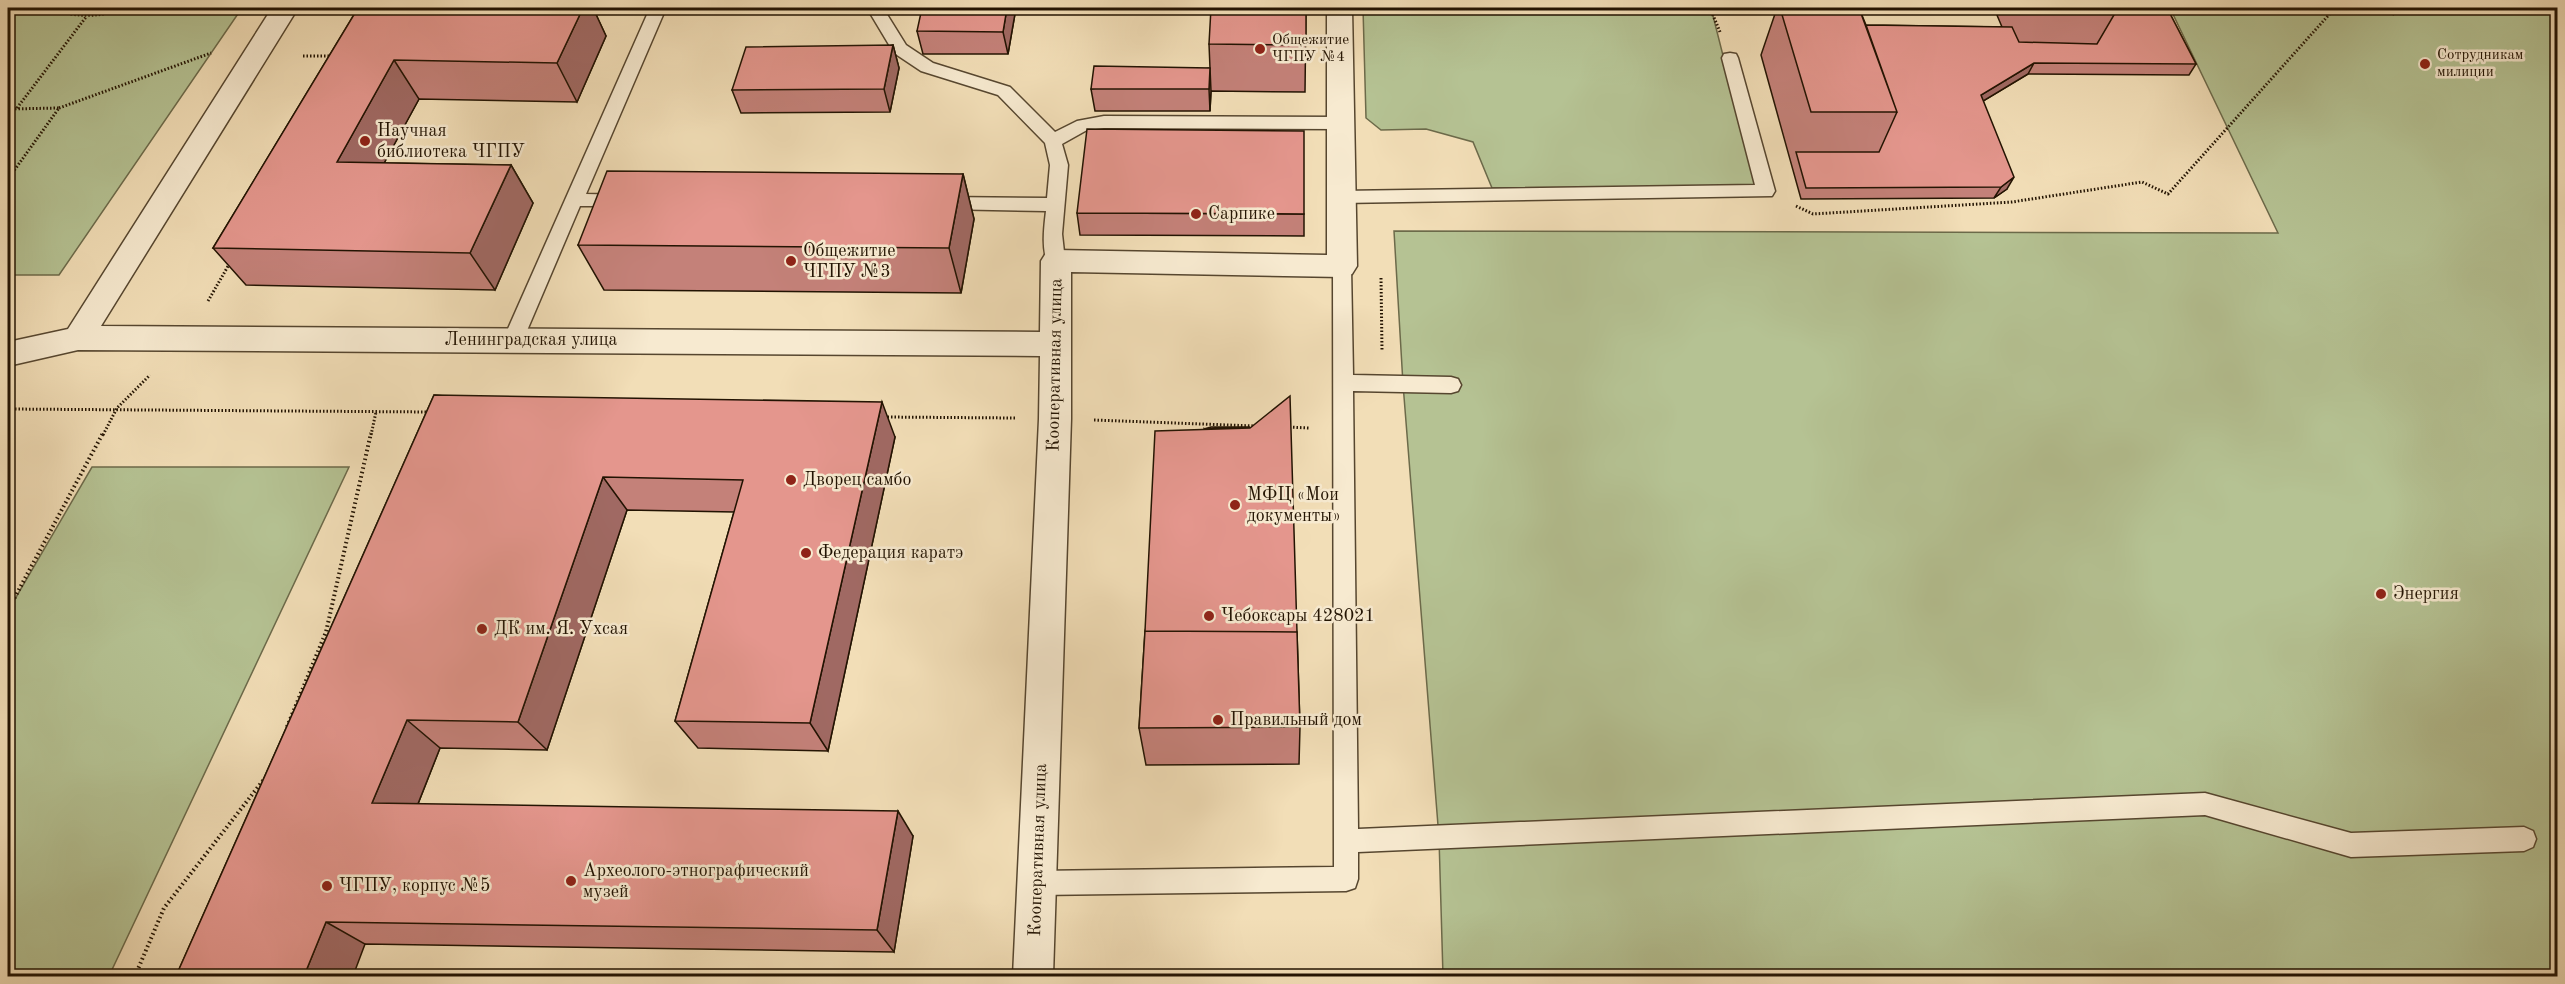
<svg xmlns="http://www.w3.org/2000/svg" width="2565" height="984" viewBox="0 0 2565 984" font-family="'Old Standard TT',serif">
<rect width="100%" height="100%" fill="#f2deb7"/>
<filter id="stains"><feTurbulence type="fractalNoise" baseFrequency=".00333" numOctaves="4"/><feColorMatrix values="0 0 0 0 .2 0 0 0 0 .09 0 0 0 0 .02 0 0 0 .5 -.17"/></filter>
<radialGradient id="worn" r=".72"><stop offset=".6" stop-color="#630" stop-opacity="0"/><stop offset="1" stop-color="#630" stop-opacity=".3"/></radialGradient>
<path fill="#b5c293" stroke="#6c6a4a" stroke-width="1.5" d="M8,8H242L59,275H8Z
M1363,8H1711L1756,186L1492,188L1473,142L1426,129L1381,130L1366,118Z
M2170,8H2557V976H1443L1439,838L1403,384L1394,231L2278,233Z
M92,467H349L109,976H8V611Z"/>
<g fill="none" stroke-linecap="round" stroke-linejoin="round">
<defs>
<path id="lane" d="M650,8H666L586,194L629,195L632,200L629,205L623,206H580L523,340L520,345L513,347L506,345L503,340Z
M867,8H883L906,45L933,63L1010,87L1055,132L1077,121L1104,116L1341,117L1347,119L1350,123L1347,127L1341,129L1104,128L1087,130L1062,144L1068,165L1062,234L1065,261L1063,266L1056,268L1049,266C1041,251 1044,228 1046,211L942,209L936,208L933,203L936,198L942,197L1047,198L1050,165L1045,143L998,95L921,71L894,53Z
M1730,53L1736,54L1738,58L1775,191L1772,196L1341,203L1335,202L1332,197L1335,192L1341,191L1755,185L1722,58L1724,54Z
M1342,259L1349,261L1351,266L1353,375L1451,377L1458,379L1461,385L1458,391L1451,393L1353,391L1358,829L2205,793L2351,833L2524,827L2533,831L2536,839L2533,847L2524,851L2351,857L2205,815L1358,852V879L1355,888L1346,891L1037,895L1028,892L1025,883L1028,874L1037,871L1334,867L1333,266L1335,261Z"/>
<path id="street" d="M272,8H298L101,326L1040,332L1041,261L1046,253L1056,250L1327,255V8H1352L1357,266L1352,274L1342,277L1071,272V419L1053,976H1013L1039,419L1040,356L78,350L8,366V342L68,329Z"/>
</defs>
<use href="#lane" stroke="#56462f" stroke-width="3"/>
<use href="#street" stroke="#56462f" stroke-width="3"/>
<path stroke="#221302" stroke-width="3" stroke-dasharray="1.5 2" stroke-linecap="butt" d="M67,8L71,14C90,17 106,15 124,8
M1710,8L1720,32
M2337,8L2395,14L2413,8
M303,56H333
M17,108L86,17
M59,108L211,53
M8,109L59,108L8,179
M1796,206L1813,214L2012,202L2142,182L2168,194L2335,8
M1381,278L1382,351
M208,301L231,261
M8,409L430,412
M884,417L1015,418
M1094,420L1255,426
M1286,427L1309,428
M103,435L117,408L150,375
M371,435L376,412"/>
<path stroke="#221302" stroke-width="4" stroke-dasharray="1.5 3" stroke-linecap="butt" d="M8,610L103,433
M287,727L326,632L371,433
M135,976L164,908L265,778"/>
<use href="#lane" fill="#f7ead0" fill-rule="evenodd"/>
<use href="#street" fill="#f7ead0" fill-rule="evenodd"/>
</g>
<path fill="#c48179" stroke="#221302" stroke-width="1.5" d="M358,8H593L606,36L577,102L419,99L384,163L511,165L533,203L495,290L246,285L213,248Z
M1016,8L1008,54H923L917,31Z
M1306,8L1305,92L1211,91L1210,111H1095L1091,89L1210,68L1209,44Z
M1777,8H1859L1866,25L2002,27L1994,8H2167L2196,64L2189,75L2028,74L1983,101L2007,189L1994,198L1801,199L1761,55Z
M893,45L899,68L890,112L741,113L732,90Z
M963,174L974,219L961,293L604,290L578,245Z
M1077,213L1304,214V236L1080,235Z
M434,395L895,437L828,751L698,748L675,721L734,512L627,510L547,750L440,748L418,804L913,836L894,952L365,944L176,976Z
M1204,429L1297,632L1300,727L1299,764L1146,765L1139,728L1145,631Z"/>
<path fill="#a06963" stroke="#221302" stroke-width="1.5" d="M583,8H593L606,36L577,102L557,63Z
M1007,8H1016L1008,54L1003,32Z
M893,45L899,68L890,112L884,89Z
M394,60L419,99L364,200L337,162Z
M2034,63L2028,74L1975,106L1981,95Z
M1210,68L1211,91L1210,111L1209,89Z
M511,165L533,203L495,290L470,253Z
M963,174L974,219L961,293L949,248Z
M2014,177L2007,189L1994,198L2001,187Z
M882,402L895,437L828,751L810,723Z
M603,477L627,510L547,750L518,722Z
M407,720L440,748L408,829L372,803Z
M898,811L913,836L894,952L877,930Z
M326,922L365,944L353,976H304Z"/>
<path fill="#e4968d" stroke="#221302" stroke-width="1.5" d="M358,8H583L557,63L394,60L337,162L511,165L470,253L213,248Z
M922,8H1007L1003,32L917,31Z
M1211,8H1306V45L1209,44Z
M1780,8H1859L1897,112H1811Z
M2118,8H2167L2196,64L2034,63L1981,95L2014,177L2001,187L1806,188L1796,152H1879L1897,112L1866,25L2012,27L2019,42L2097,44Z
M893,45L884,89L732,90L746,47Z
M1094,66L1210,68L1209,89H1091Z
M1087,129L1304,131V214L1077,213Z
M607,171L963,174L949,248L578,245Z
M434,395L882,402L810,723L675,721L743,480L603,477L518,722L407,720L372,803L898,811L877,930L326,922L304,976H176Z
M1290,396L1297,632L1145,631L1155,431L1250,428Z
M1211,427H1250L1204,429Z
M1145,631L1297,632L1300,727L1139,728Z"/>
<g fill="#8f2418" stroke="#f7ead0" stroke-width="2">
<circle cx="1260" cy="49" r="6"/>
<circle cx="2425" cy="64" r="6"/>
<circle cx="365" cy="141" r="6"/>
<circle cx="1196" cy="214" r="6"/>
<circle cx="791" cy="261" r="6"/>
<circle cx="791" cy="480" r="6"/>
<circle cx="1235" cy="505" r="6"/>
<circle cx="806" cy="553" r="6"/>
<circle cx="2381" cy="594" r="6"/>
<circle cx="1209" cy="616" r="6"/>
<circle cx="482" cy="629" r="6"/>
<circle cx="1218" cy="720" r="6"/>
<circle cx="571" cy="881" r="6"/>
<circle cx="327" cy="886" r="6"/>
</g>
<g text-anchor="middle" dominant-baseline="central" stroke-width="5" stroke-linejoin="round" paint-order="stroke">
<g font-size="15" fill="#221302" stroke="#f7ead0" text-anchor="start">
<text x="1272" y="40">Общежитие<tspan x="1272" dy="17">ЧГПУ №4</tspan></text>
<text x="2437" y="55">Сотрудникам<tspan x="2437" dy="17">милиции</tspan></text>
</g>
<g font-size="18" fill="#221302" stroke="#f7ead0" text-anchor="start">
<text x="377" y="131">Научная<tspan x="377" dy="21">библиотека ЧГПУ</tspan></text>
<text x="1208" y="214">Сарпике</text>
<text x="803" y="251">Общежитие<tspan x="803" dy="21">ЧГПУ №3</tspan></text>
<text x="803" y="480">Дворец самбо</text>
<text x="1247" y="495">МФЦ «Мои<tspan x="1247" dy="21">документы»</tspan></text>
<text x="818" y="553">Федерация каратэ</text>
<text x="2393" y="594">Энергия</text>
<text x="1221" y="616">Чебоксары 428021</text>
<text x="494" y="629">ДК им. Я. Ухсая</text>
<text x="1230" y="720">Правильный дом</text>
<text x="583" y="871">Археолого-этнографический<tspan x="583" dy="21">музей</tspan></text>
<text x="339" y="886">ЧГПУ, корпус №5</text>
</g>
<g font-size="18" fill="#221302" stroke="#f7ead0">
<text x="531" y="340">Ленинградская улица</text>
<text transform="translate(1055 365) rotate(-89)">Кооперативная улица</text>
<text transform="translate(1038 850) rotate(-88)">Кооперативная улица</text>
</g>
</g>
<rect width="2565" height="984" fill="none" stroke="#f2deb7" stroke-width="30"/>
<rect x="9" y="9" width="2547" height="966" fill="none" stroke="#221302" stroke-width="3"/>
<rect x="15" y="15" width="2535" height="954" fill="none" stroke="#221302" stroke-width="1.5"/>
<rect width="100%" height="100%" filter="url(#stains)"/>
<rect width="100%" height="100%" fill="url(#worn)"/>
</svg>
